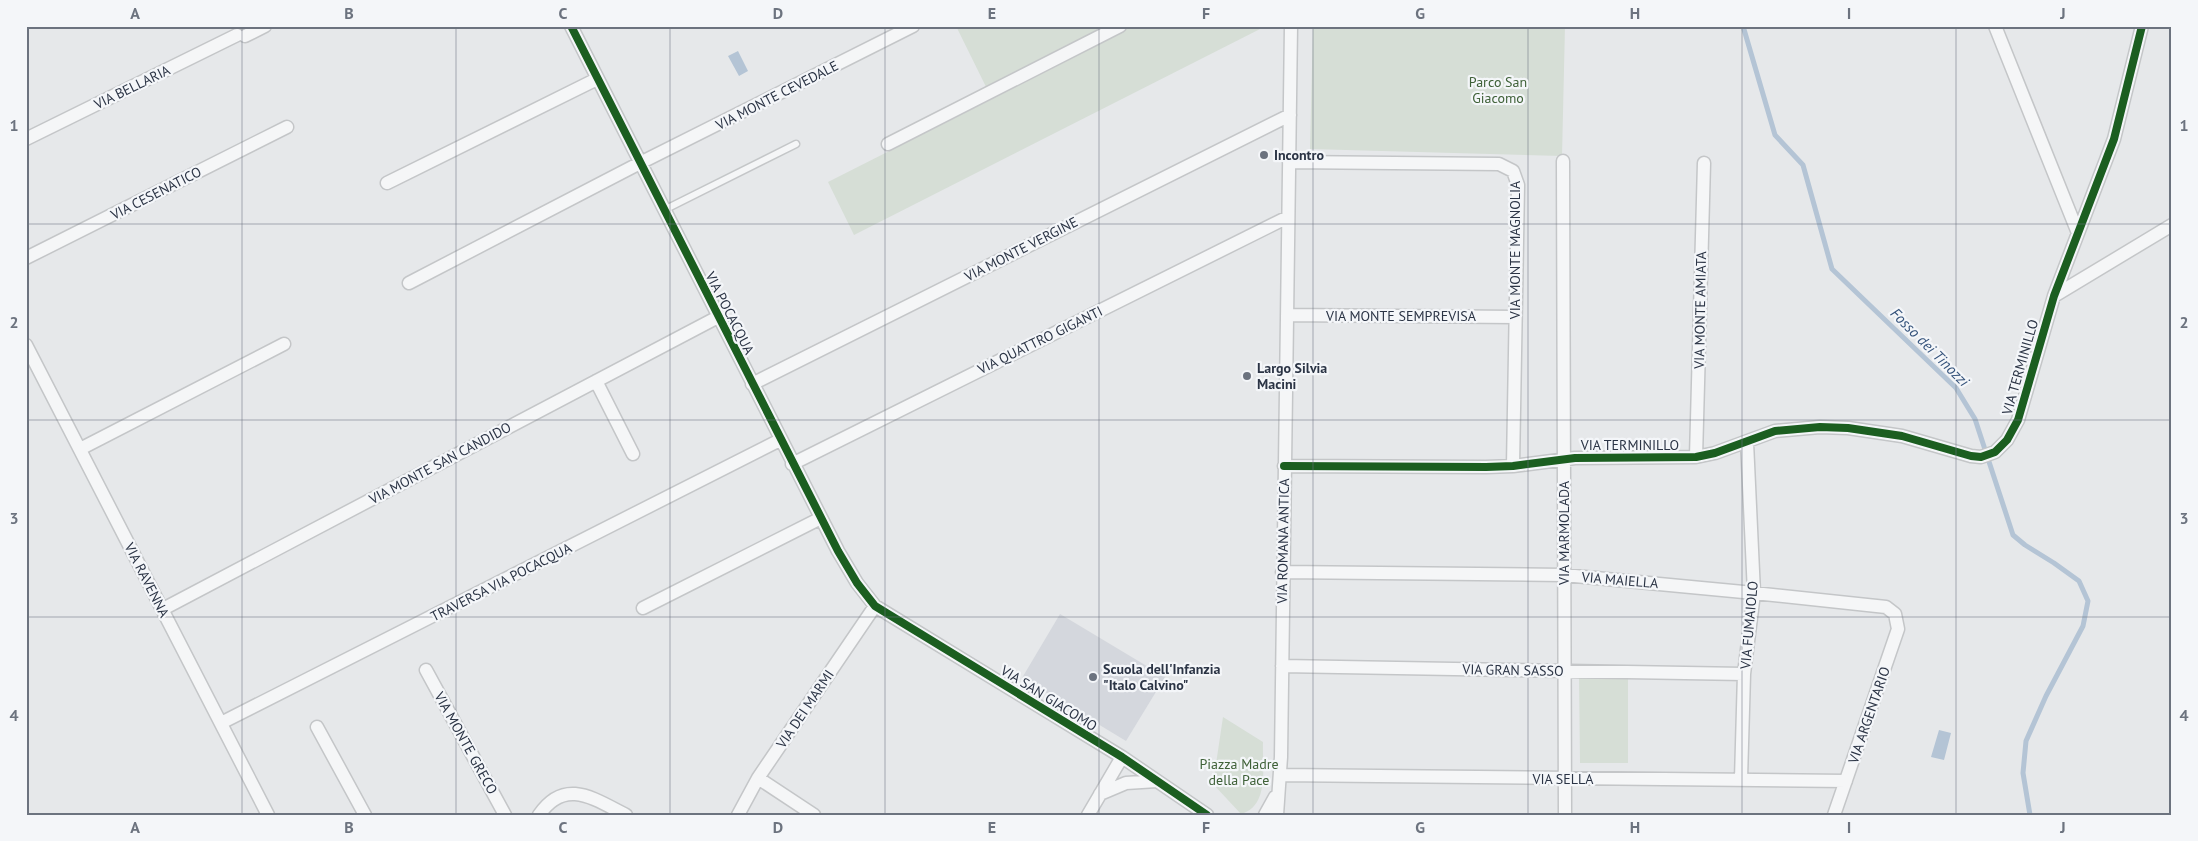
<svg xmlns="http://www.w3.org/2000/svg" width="2198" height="841" viewBox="0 0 2198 841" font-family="'PT Sans',sans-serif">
<rect width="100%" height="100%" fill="#e6e8ea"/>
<path fill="#d4d7dd" d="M1060,614L1165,677L1126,741L1022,678Z"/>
<path fill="#d6ded6" d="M956,26H1266L854,235L828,182L992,99Z
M1313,26H1565L1562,156L1310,149Z
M1628,675V763H1580L1579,676Z
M1223,717L1263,742C1262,766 1270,806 1241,814L1213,784Z"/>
<path fill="#b4c4d5" d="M738,51L748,71L739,76L728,56Z
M1939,730L1951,733L1944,760L1931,757Z"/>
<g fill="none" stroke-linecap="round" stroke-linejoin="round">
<path stroke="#b4c4d5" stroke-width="5" d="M1743,26L1775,135L1803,165L1832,269L1956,388L1975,419L2013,535L2025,545L2054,563L2079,581L2088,601L2083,626L2046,696L2026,741L2023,773L2030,815"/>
<defs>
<path id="lane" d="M664,210L796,144"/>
<path id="street" d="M571,26L838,551L857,583L875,606L1122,757L1207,815
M1995,26L2078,233
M245,36L265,26
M26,139L237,35
M888,144L1120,26
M1563,161L1565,815
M1289,162L1499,164L1513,171L1518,185L1513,466
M387,183L597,79
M26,258L287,127
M409,283L640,163L913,26
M2054,296L2172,225
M1287,315L1515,317
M26,345L268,815
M596,381L633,454
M752,384L1290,115
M80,449L284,344
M1696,457L1704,163
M792,464L1288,217
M1284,466L1486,467L1513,466L1575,458L1696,457L1715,453L1775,431L1820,427L1848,428L1902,436L1971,456L1981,457L1995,452L2007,440L2018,420L2054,296L2114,139L2142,26
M1282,572L1564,575L1754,593L1886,607L1895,614L1898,629L1834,815
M643,608L821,518
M163,609L718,317
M1282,666L1744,674
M426,670L505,815
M221,723L780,440
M317,727L365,815
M1280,775L1846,781
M758,778L814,815
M1741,779L1744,674L1754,593L1747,442
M1100,794L1126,783L1157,781
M539,815C565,777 594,799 626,815
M738,815L758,778L875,606
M1088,815L1122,757
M1265,815L1275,797
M1277,815L1281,757L1291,26"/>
</defs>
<use href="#lane" stroke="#c4c6c8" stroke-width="9"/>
<use href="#street" stroke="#c4c6c8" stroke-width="15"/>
<use href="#lane" stroke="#f5f6f7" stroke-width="6"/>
<use href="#street" stroke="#f5f6f7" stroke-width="12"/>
<defs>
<path id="cycleway" d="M571,26L838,551L857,583L875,606L1122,757L1207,815
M1284,466L1486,467L1513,466L1575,458L1696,457L1715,453L1775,431L1820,427L1848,428L1902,436L1971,456L1981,457L1995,452L2007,440L2018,420L2054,296L2114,139L2142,26"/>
</defs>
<use href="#cycleway" stroke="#f4f6f9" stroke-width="11"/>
<use href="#cycleway" stroke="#1b5e20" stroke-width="8"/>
</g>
<path fill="none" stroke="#6c737f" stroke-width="1" stroke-opacity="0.55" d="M242,26V815M456,26V815M670,26V815M885,26V815M1099,26V815M1313,26V815M1528,26V815M1742,26V815M1956,26V815M26,224H2172M26,420H2172M26,617H2172"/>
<g fill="#6c737f" stroke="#f4f6f9" stroke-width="2">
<circle cx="1264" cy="155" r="5"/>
<circle cx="1247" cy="376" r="5"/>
<circle cx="1093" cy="677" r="5"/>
</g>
<g text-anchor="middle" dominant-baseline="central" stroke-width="4.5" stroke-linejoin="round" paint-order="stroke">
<g font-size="14" fill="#3f6138" stroke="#f4f6f9">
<text x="1498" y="82">Parco San<tspan x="1498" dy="16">Giacomo</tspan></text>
<text x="1239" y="764">Piazza Madre<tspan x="1239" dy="16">della Pace</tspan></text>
</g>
<g font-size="14" fill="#2b3445" stroke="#f4f6f9">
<text transform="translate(132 87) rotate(-26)">VIA BELLARIA</text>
<text transform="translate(777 95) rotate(-27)">VIA MONTE CEVEDALE</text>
<text transform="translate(156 193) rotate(-27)">VIA CESENATICO</text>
<text transform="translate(1021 249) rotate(-27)">VIA MONTE VERGINE</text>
<text transform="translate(1515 250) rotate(-90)">VIA MONTE MAGNOLIA</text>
<text transform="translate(1700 310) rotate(-89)">VIA MONTE AMIATA</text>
<text transform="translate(730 313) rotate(63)">VIA POCACQUA</text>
<text x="1401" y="316">VIA MONTE SEMPREVISA</text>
<text transform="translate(1040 340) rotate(-26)">VIA QUATTRO GIGANTI</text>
<text transform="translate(2020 367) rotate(-74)">VIA TERMINILLO</text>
<text x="1630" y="445">VIA TERMINILLO</text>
<text transform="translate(440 463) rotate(-28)">VIA MONTE SAN CANDIDO</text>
<text transform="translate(1564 533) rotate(-90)">VIA MARMOLADA</text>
<text transform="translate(1283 541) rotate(-89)">VIA ROMANA ANTICA</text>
<text transform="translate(147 580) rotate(63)">VIA RAVENNA</text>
<text transform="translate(1620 580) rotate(5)">VIA MAIELLA</text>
<text transform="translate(501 582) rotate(-27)">TRAVERSA VIA POCACQUA</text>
<text transform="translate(1749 625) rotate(-85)">VIA FUMAIOLO</text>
<text transform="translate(1513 670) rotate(1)">VIA GRAN SASSO</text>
<text transform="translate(1049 698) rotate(32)">VIA SAN GIACOMO</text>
<text transform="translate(805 709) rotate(-56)">VIA DEI MARMI</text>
<text transform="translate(1869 715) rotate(-71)">VIA ARGENTARIO</text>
<text transform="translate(466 743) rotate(61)">VIA MONTE GRECO</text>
<text x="1563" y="779">VIA SELLA</text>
</g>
<g font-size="14" font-weight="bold" fill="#2b3445" stroke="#f4f6f9" text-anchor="start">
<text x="1274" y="155">Incontro</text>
<text x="1257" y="368">Largo Silvia<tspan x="1257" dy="16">Macini</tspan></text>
<text x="1103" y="669">Scuola dell'Infanzia<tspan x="1103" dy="16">"Italo Calvino"</tspan></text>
</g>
<g font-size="15" font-style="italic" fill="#34527a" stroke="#f4f6f9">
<text transform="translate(1930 347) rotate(45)">Fosso dei Tinozzi</text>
</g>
</g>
<rect width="2198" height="841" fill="none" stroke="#f4f6f9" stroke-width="55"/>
<rect x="28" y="28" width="2142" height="786" fill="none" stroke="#6c737f" stroke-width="2"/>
<g font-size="16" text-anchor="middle" font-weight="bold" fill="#6c737f">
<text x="135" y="19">A</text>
<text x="349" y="19">B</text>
<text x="563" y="19">C</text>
<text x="778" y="19">D</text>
<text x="992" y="19">E</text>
<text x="1206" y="19">F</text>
<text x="1420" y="19">G</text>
<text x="1635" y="19">H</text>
<text x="1849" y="19">I</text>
<text x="2063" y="19">J</text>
<text x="14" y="131">1</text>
<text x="2184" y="131">1</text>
<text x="14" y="328">2</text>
<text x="2184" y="328">2</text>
<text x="14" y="524">3</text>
<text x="2184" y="524">3</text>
<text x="14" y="721">4</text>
<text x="2184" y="721">4</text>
<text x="135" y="833">A</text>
<text x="349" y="833">B</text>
<text x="563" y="833">C</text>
<text x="778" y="833">D</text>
<text x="992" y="833">E</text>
<text x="1206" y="833">F</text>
<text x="1420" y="833">G</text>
<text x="1635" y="833">H</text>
<text x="1849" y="833">I</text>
<text x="2063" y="833">J</text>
</g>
</svg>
